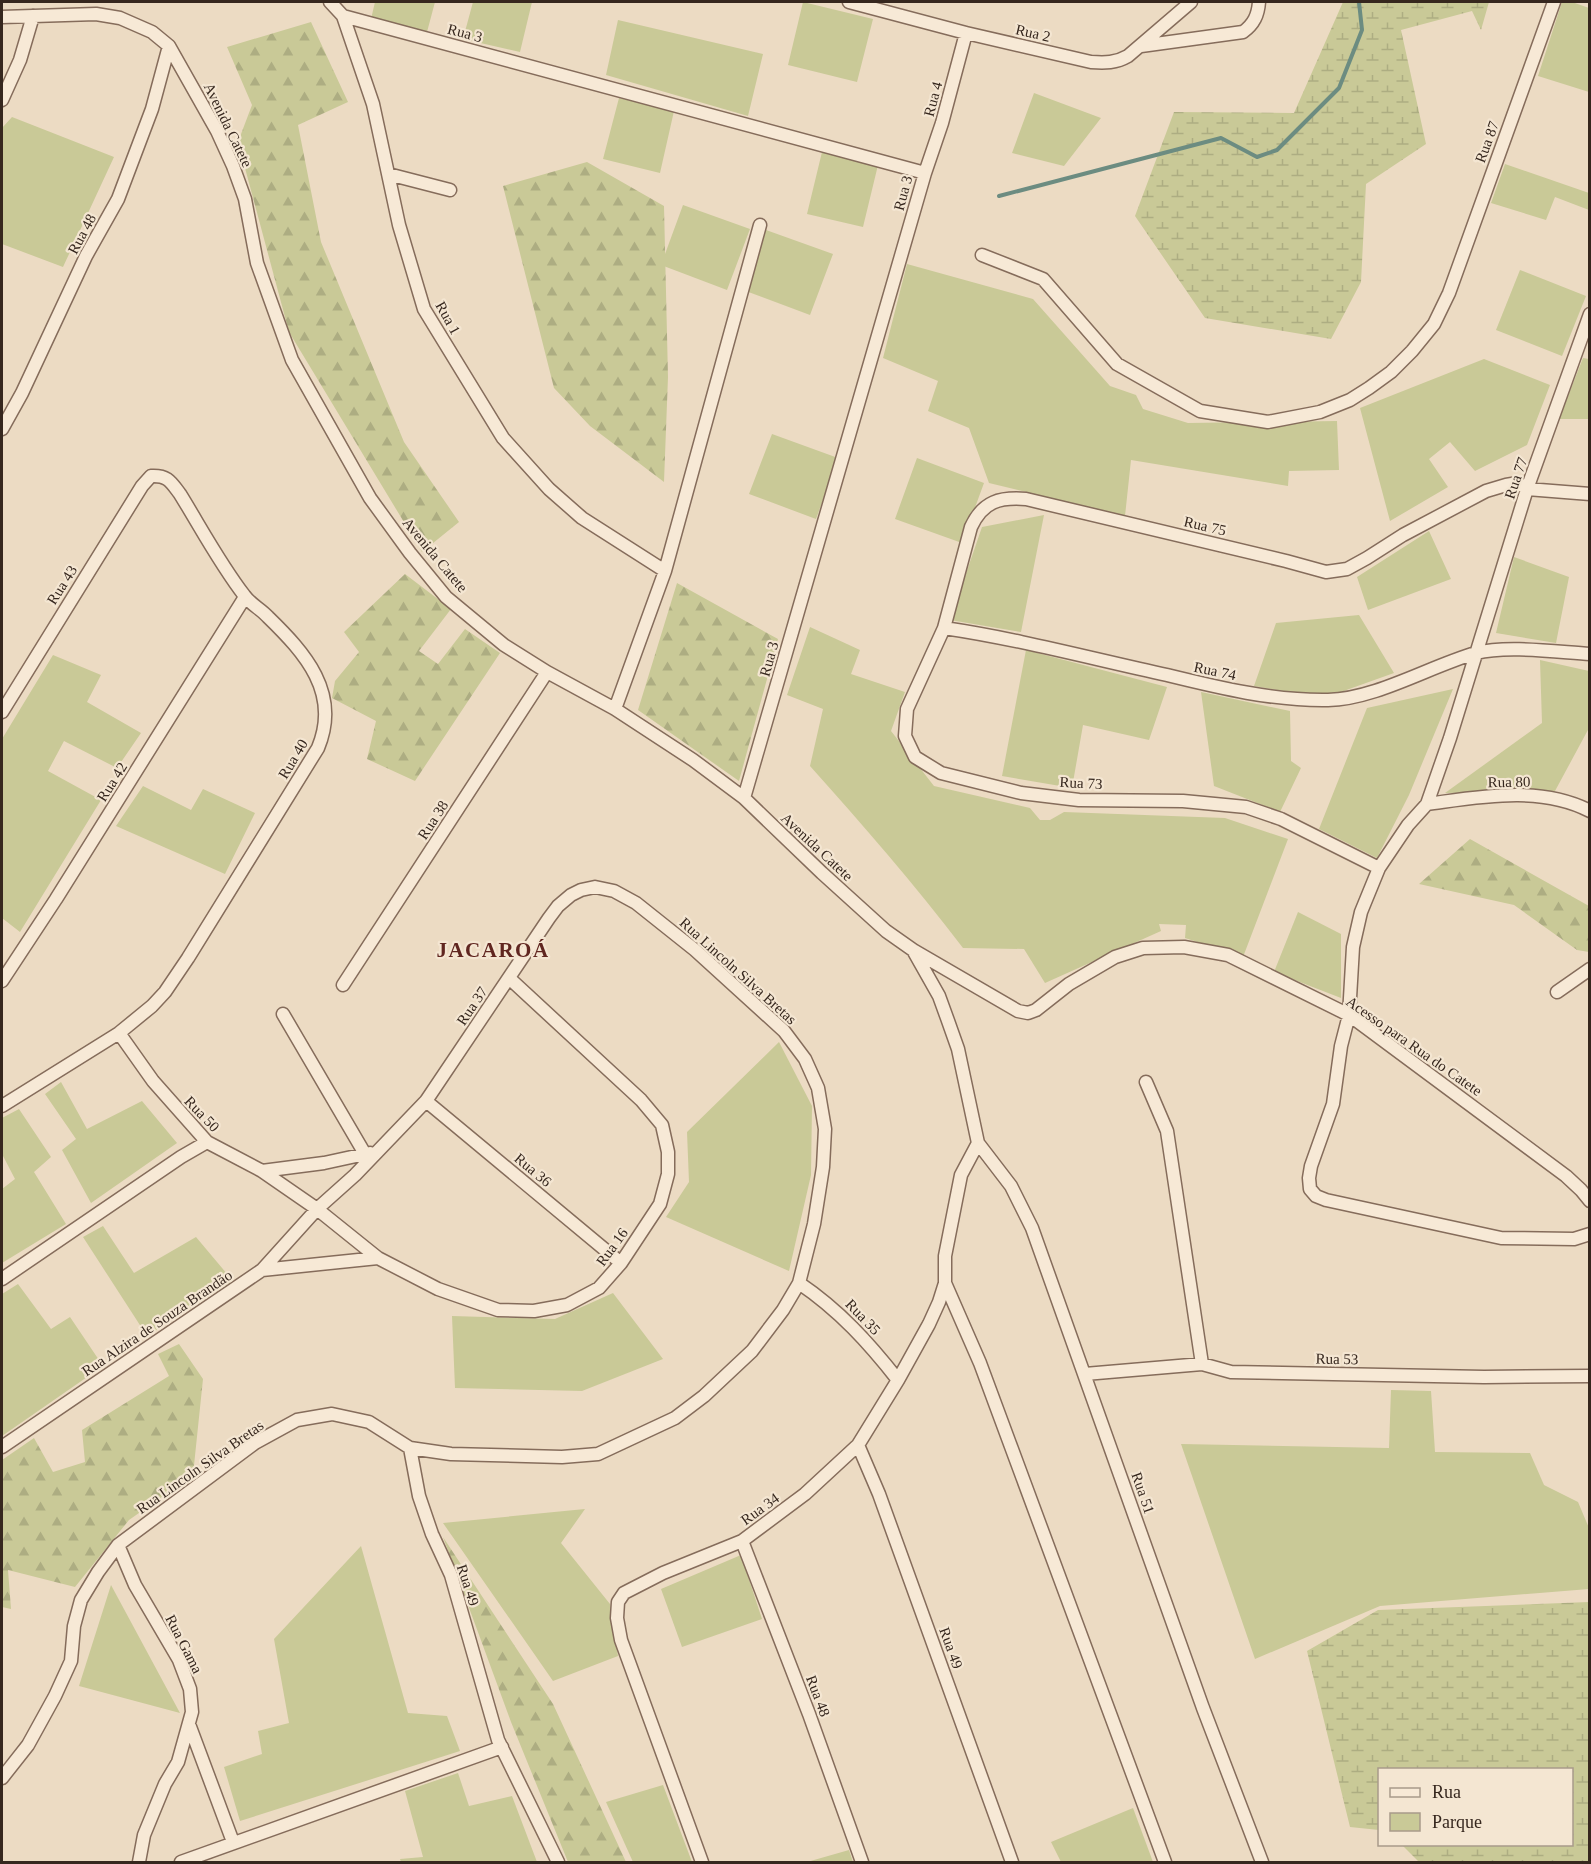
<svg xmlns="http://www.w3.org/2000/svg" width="1591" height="1864" viewBox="0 0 1591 1864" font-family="'Times New Roman',serif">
<defs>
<pattern id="forest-firs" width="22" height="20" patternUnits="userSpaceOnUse" patternTransform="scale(1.5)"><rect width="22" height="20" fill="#c9c997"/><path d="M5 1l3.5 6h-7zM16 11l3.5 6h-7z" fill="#adad82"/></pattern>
<pattern id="wetland-marsh" width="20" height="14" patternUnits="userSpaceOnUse" patternTransform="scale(1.5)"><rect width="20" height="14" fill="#c9c997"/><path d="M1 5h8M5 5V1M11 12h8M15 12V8" fill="none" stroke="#adad82"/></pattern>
</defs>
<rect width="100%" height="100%" fill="#ecdbc3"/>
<path fill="#c9c997" d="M375,2H435L427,32L371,19Z
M473,2H532L520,52L463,39Z
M803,2L873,19L857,82L788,65Z
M1562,2H1572L1589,8V92L1538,76Z
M618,20L763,54L748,116L606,75Z
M1034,93L1101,118L1064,166L1012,153Z
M619,98L674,111L660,173L603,159Z
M12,117L114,157L63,267L2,244V128Z
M822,152L878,165L863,227L807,214Z
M1505,164L1589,193V210L1555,197L1546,220L1491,203Z
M683,205L750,229L727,290L661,265Z
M766,230L833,254L810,315L743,290Z
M907,264L1033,299L1110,386L1136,395L1143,409L1188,423L1337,421L1339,470L1289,471L1288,486L1131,460L1125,516L989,483L969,428L928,411L938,381L883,358Z
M1520,270L1586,296L1562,356L1496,330Z
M1583,358L1589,359V419H1559Z
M1484,359L1550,385L1527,445L1475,471L1450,442L1429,459L1448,487L1390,521L1360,408Z
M772,434L838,458L816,519L749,494Z
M917,458L984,483L962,543L895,519Z
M1044,515L1021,632L950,620L982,527Z
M1429,531L1451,579L1368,610L1357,577Z
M1514,557L1569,577L1556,643L1496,633Z
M1359,615L1394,673L1324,698L1254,686L1276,623Z
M810,627L860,650L851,674L905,692L891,731L934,786L1030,808L1040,820H1050L1064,812L1225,818L1288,839L1243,957L1185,938L1186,925L1159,924L1161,931L1045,983L1024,949L963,948C915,885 863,825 810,766L823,709L787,695Z
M1026,650L1167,687L1149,740L1083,725L1072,788L1002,776Z
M53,655L101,675L87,702L141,733L117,768L64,741L48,771L101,800L20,932L2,918V739Z
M1540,660L1589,671V728L1555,791L1445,793L1542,723Z
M1453,689L1409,795L1377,858L1319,829L1367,708Z
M1201,692L1290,711L1291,761L1301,768L1280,812L1214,786Z
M143,786L191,810L203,789L255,813L225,874L116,826Z
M1298,912L1341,934V998L1274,972Z
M779,1042L812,1106L811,1175L789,1271L666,1217L689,1182L687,1132Z
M61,1082L87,1129L142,1101L177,1143L91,1203L62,1150L76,1139L45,1094Z
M19,1109L51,1157L34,1172L66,1224L2,1263V1189L15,1179L2,1154V1118Z
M103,1226L134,1273L196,1237L233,1281L147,1336L83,1237Z
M18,1284L51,1329L70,1317L103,1366L2,1436V1294Z
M613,1293L663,1359L582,1391L455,1388L452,1316L555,1319Z
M1391,1390L1431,1391L1435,1452L1530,1453L1544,1485L1578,1502L1589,1528V1589L1380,1606L1255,1659L1181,1444L1389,1448Z
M585,1509L561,1543L610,1604L618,1656L553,1681L443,1523Z
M361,1546L408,1713L447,1716L460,1751L240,1821L224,1767L262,1754L258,1731L289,1723L274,1639Z
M741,1555L762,1619L682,1647L661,1589Z
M111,1585L180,1713L79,1686Z
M458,1773L469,1806L512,1796L537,1862H401L400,1859L423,1857L405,1791Z
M663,1785L692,1862H633L606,1802Z
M1133,1808L1153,1862H1061L1051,1842Z
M849,1850L853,1862H807Z"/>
<path fill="url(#forest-firs)" d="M311,22L348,102L298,125L321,242L404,442L459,522L422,552L289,332L238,142L252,105L227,47Z
M587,162L664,206L668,377L664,482L590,426L554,388L503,186Z
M405,574L451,609L419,651L438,664L465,629L500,653L415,781L367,759L376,721L332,698L335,681L359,652L344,632Z
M677,583L778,639L739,781L638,710Z
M1470,839L1589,906V952L1577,950L1514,905L1419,884Z
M179,1344L203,1379L193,1475L129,1520L75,1587L8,1570L11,1609L2,1607V1460L34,1438L53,1472L85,1462L82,1430L169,1376L158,1354Z
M443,1537L553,1704L626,1862H568L511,1722Z"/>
<path fill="url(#wetland-marsh)" d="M1343,2H1489L1481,30L1472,11L1401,30L1426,144L1366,184L1361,282L1331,339L1205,318L1135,216L1174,112L1294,113Z
M1589,1602V1862H1419L1402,1845L1572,1844V1770H1380L1379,1830L1350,1827L1307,1651L1378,1610Z"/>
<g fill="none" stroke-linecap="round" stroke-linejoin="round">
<path stroke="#6c8c81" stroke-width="4" d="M999,196L1221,138L1257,157L1277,150L1339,88L1362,30L1359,2"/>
<defs>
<path id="minor" d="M330,2L343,16L373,104L399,225L424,309L503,438L549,489L582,518L665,571
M849,2L966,33L1091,62C1105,63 1116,63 1128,56L1191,2
M343,16L925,173L744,798
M2,17L96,14L120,18L152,32L169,46L217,131L233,166L245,199L257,263L292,360L370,498L410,553L446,597L504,645L547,672L615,709L693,760L744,798L822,873L886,931L913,950L939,996L947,1018L958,1049L978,1143L1011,1186L1032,1228L1203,1708L1262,1862
M1141,46L1243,32C1254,24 1258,15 1259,2
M2,100L20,60L33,16
M925,173L942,123L966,33
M388,174L450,190
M982,255L1043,279L1117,364L1200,411L1268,422L1320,412L1350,400L1369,388L1391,372L1412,351L1434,324L1449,293L1554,2
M1590,314L1527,489L1450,738L1427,804L1408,825L1379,868L1361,912L1353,947L1349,1015L1341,1046L1333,1104L1311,1166L1309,1178L1310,1189L1316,1196L1326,1200L1501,1238L1574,1239L1590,1234
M2,429L22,393L86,256L118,199L152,109L169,46
M944,628C1019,639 1093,659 1167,675C1220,688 1274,701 1328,700C1376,699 1430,666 1476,653C1507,645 1557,652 1590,654
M615,709L665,571L760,225
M2,712L142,486L151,476C168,475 171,482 180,494C201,528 220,564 244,595C250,604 261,609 268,617C305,653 341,693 318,748L188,958L165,992L152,1006L119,1033L2,1106
M1427,804C1480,797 1540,785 1590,811
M1379,868L1281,819L1246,807L1183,801L1079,800L1021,793L941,773L915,757L905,736L907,709L944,628L971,527C983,501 1000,497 1026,499L1286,561L1326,572L1347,569L1367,558L1403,535L1486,491L1506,485L1518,483L1527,489L1590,494
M913,950L1018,1011L1028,1013L1036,1010L1069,984L1115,957L1143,948L1184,947L1228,955L1349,1015L1566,1176L1581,1190L1590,1201
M2,981L56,899L245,597
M343,985L547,672
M1557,992L1590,969
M283,1014L365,1154
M119,1033L153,1081L207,1142L262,1171L317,1209L378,1258L438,1289L498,1310L534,1311L567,1305L599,1288L621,1263L660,1204L668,1174V1152L662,1125L641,1100L509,978
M1146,1082L1167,1131L1202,1364
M426,1101L621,1263
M262,1171L324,1163L370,1153
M262,1270L378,1258
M2,1279L181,1157L207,1142
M799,1283C839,1310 869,1343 898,1380
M945,1283L980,1363L1165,1862
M1085,1374L1202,1364L1231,1372L1484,1377L1590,1376
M858,1445L879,1494L1012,1862
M2,1447L262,1270L317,1209L355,1175L426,1101L549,918L558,906L571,895L581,890L595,887L614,891L636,903L695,950L784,1031L805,1059L818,1088L825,1129L823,1167L814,1224L799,1283L783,1310L752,1351L704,1396L675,1418L598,1454L562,1457L451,1454L410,1448L369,1422L332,1414L297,1420L255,1443L118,1545L98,1572L81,1600L74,1626L71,1661L55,1696L28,1745L2,1778
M410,1448L419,1496L432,1534L451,1575L498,1740L558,1862
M742,1541L809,1714L862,1862
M118,1545L135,1585L179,1660L190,1689L192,1712L178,1762L165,1784L144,1835L139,1862
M189,1724L233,1842
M181,1862L502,1747
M702,1862L621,1640L617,1618L618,1602L624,1593L663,1573L742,1541L805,1494L858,1445L898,1380L929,1324L939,1302L945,1283V1256L961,1175L978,1143"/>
</defs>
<use href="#minor" stroke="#856c5b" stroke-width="15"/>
<use href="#minor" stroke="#f7e9d6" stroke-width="12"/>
</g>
<g text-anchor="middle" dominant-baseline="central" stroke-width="4.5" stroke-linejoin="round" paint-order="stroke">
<g font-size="15" fill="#36271e" stroke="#f4e6d2">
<text transform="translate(465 33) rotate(15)">Rua 3</text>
<text transform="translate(1033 33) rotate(13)">Rua 2</text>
<text transform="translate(933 99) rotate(-75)">Rua 4</text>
<text transform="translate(228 125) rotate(64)">Avenida Catete</text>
<text transform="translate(1487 142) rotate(-70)">Rua 87</text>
<text transform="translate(903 193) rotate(-75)">Rua 3</text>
<text transform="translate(82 234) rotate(-62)">Rua 48</text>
<text transform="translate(448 318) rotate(61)">Rua 1</text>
<text transform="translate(1516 478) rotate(-71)">Rua 77</text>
<text transform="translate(1205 526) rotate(13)">Rua 75</text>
<text transform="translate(435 555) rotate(50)">Avenida Catete</text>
<text transform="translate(62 585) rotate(-58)">Rua 43</text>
<text transform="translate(769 659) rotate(-74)">Rua 3</text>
<text transform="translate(1215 671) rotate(12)">Rua 74</text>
<text transform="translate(293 759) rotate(-59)">Rua 40</text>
<text transform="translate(112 782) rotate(-58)">Rua 42</text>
<text transform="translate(1509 782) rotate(-1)">Rua 80</text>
<text transform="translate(1081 783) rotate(3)">Rua 73</text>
<text transform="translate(433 820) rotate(-57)">Rua 38</text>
<text transform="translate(817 847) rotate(43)">Avenida Catete</text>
<text transform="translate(738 971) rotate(42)">Rua Lincoln Silva Bretas</text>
<text transform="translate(472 1006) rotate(-56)">Rua 37</text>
<text transform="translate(1414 1046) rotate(35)">Acesso para Rua do Catete</text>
<text transform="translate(202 1114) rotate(46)">Rua 50</text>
<text transform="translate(533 1170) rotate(40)">Rua 36</text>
<text transform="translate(612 1247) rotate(-54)">Rua 16</text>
<text transform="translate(863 1317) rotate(46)">Rua 35</text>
<text transform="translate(157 1323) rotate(-34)">Rua Alzira de Souza Brandão</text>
<text transform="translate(1337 1359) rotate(1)">Rua 53</text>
<text transform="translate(200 1467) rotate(-35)">Rua Lincoln Silva Bretas</text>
<text transform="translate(1143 1493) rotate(71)">Rua 51</text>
<text transform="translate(760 1509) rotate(-36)">Rua 34</text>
<text transform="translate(468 1585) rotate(72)">Rua 49</text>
<text transform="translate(184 1644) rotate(63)">Rua Gama</text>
<text transform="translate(951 1648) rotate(70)">Rua 49</text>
<text transform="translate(818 1696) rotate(69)">Rua 48</text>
</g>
<g font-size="21" font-weight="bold" letter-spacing="1.5" fill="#602620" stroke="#f4e6d2">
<text x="493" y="950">JACAROÁ</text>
</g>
</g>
<rect width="1591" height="1864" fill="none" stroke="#36271e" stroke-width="6"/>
<rect x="1378" y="1768" width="195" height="78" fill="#f4e6d2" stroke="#a89a8a" stroke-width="1.5"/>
<rect x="1390" y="1788" width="30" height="9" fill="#f7e9d6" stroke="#a89a8a" stroke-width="1.5"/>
<text x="1432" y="1798" font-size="18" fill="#36271e">Rua</text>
<rect x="1390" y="1813" width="30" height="18" fill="#c9c997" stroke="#a89a8a" stroke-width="1.5"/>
<text x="1432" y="1828" font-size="18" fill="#36271e">Parque</text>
</svg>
